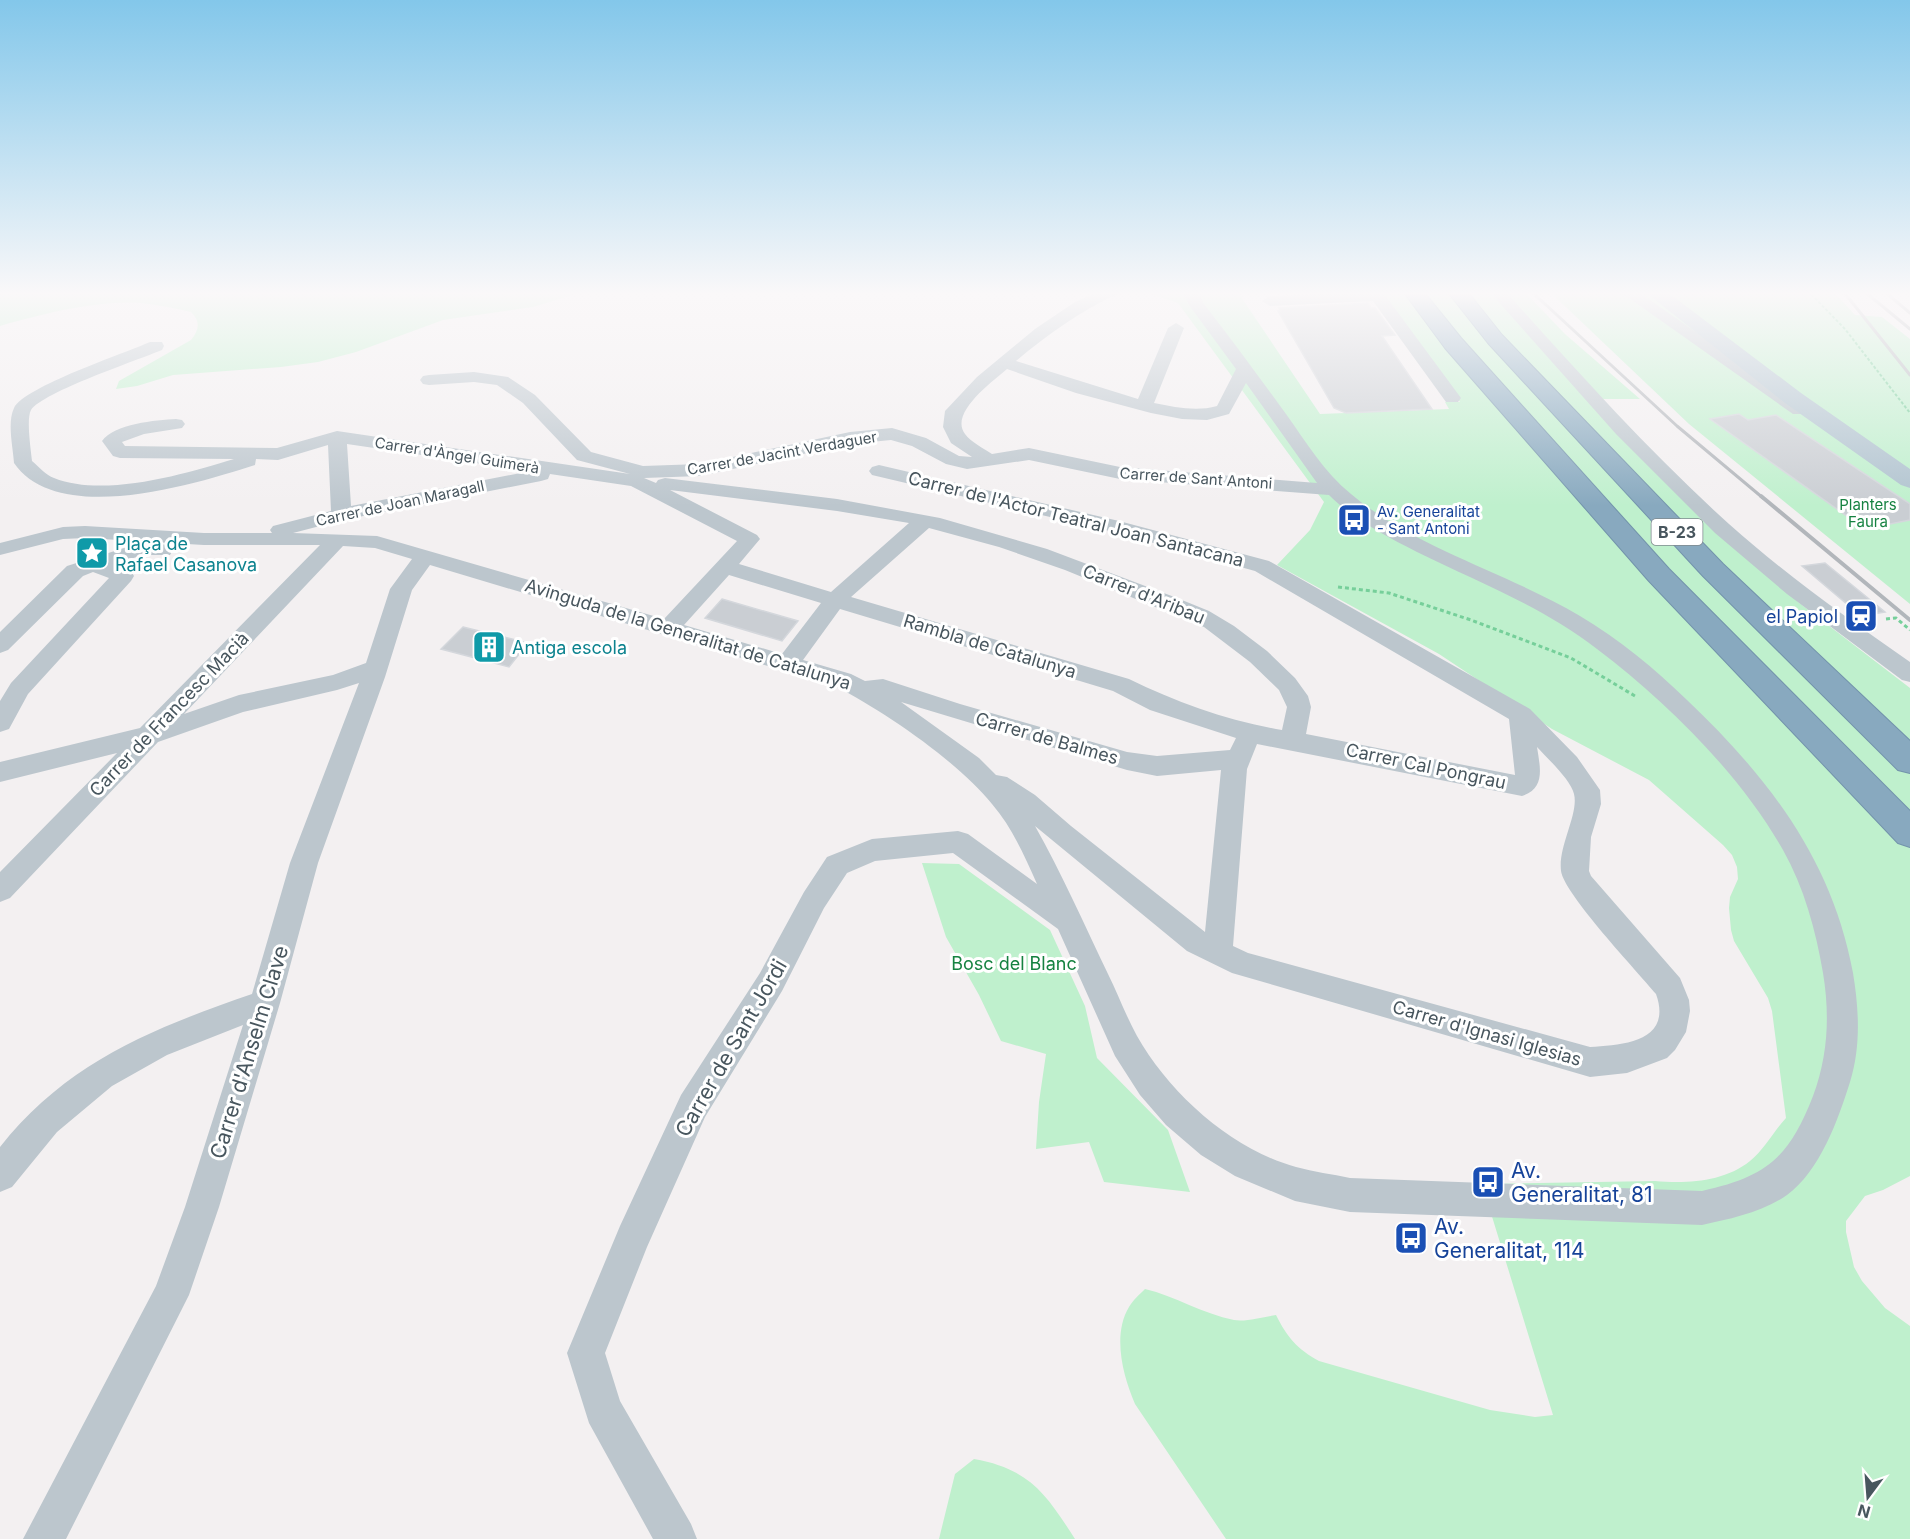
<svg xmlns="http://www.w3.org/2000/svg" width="1910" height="1539" viewBox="0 0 1910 1539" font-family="Inter,sans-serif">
<rect width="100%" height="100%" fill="#f3f0f1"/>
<path fill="#bff0cd" d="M0,291H586L533,307L443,320L356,352L318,362L281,367L173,375L137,386L116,389L119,381L191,340C199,330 201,322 191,312C175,308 158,305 141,303C98,300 42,314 0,326Z
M1142,291H1237L1320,414L1449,409L1445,402H1460L1381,291H1524L1565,334L1640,399H1588L1798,602L1910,688V1176L1883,1190L1865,1196L1846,1221V1232L1854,1267L1862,1281L1885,1308L1910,1326V1539H1226L1135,1404C1123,1376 1112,1335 1129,1307C1133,1300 1140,1294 1145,1289C1175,1296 1203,1314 1234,1320C1246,1322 1263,1317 1276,1315C1287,1337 1297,1349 1319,1361L1490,1410L1535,1417L1553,1415L1482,1184L1655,1181C1686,1184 1724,1182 1750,1161C1764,1150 1773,1132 1786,1118L1772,1011L1768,998L1734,941L1731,930L1729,908L1730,897L1738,879L1737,867L1732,855L1723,845L1649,780L1552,729L1439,654L1277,565L1310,530L1324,502L1178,303Z
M1549,291H1833L1855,315L1882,317L1910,339V604L1689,424Z
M922,863L959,864L1050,930L1085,1006L1097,1058L1168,1130L1190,1192L1104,1182L1089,1142L1036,1149L1039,1102L1046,1054L1001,1041L979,995L946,937Z
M974,1459C1030,1469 1046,1494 1075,1539H939L955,1474Z"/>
<path fill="#caced3" stroke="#d4d7dc" stroke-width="1.5" d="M1368,303L1371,308H1375L1395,335L1382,336L1432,409L1346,413L1334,408L1278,311H1280L1279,308Z
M1739,414L1748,420L1776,415L1910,504V520L1865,529L1710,419Z
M1825,563L1885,612L1861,616L1802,566Z
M722,599L798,621L782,641L705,618Z
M463,627L528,643L509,667L441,649Z"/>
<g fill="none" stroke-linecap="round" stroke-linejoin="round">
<defs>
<path id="highway" d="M1403,291H1423L1461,338L1669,569L1910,811V847L1898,843L1649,581L1445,348Z
M1447,291H1467L1502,335L1723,564L1910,741V773L1898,770L1703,576L1488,343Z"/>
</defs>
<use href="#highway" stroke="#7394ab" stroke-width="2"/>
<path stroke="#76cf9a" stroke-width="2" stroke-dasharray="3 2" stroke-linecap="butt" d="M1808,291L1845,329L1910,413"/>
<path stroke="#76cf9a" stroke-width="3" stroke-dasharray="4 3" stroke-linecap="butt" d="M1338,587L1389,593L1471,620L1571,658L1635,696
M1886,619L1896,618L1910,630"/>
<path fill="#bcc6cd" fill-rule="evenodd" d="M1100,291H1120L1117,294C1079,312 1048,334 1016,361L1138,399L1168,328L1176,323L1184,328L1154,403C1175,407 1196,412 1217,406L1236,369L1189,305L1182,291H1198L1204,304C1232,340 1259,377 1286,414C1306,442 1324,472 1351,494C1415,548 1508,573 1580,616C1619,639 1655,669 1687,700C1769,778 1832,860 1853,973C1859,1009 1861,1047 1850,1082C1838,1120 1820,1171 1787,1195C1763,1212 1730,1219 1702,1225L1350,1212L1295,1201L1235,1176L1201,1155L1166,1125L1140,1095L1115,1056L1058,929L953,853L875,861L847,873L824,908L782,991L705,1117L647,1247L605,1353L620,1401L691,1524L697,1539H653L589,1423L567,1353L620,1226L681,1095L760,973L804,892L827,857L872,839L958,831L968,834L1037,884C1025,857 1012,827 992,804C956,760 885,712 835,686L430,565L412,590L385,677L318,863L280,1003L219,1207L189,1295L66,1539H23L156,1286L185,1207L243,1025L167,1055L112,1086L57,1132L12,1187L0,1192V1147C67,1062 154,1028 252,994L290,863L359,683L337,690L243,712L158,742L10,898L0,902V872L117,753L0,782V762L140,728L320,545H204L85,538L63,539L0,555V543L63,527L85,526L204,533H272L270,530L273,526L331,511L328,445L278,460L256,459L255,465C195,484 58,527 14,463C13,447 7,423 14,408C24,387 125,353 150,342H162L164,346L162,350C138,360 43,392 31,410C26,419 31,450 32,461C39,467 46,475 54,478C104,498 185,474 234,459L120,458L113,456L102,441C114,424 156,420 176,419L182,420L185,424L182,428L144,434L122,442L125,446L277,448L337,431L630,474L577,460L523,403L497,385L474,382L429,385L423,384L420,380L423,376L429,375L474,372L508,377L535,395L591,452L643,466L700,464L850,432L892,428L926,438L959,456L972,457L951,443L943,427L945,411L977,377L1035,329L1075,302ZM1007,369L1076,393L1151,413L1182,419L1207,420L1229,414L1246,383L1317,483L1120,467L1029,448L992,454C983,448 971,442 965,434C949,413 992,382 1007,369ZM891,440L912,446L946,464L967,469L1029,460L1120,479L1329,495C1354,520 1386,536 1417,552C1478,582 1543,607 1597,649C1666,701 1740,774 1783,850C1804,887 1816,931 1823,973C1830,1015 1828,1056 1813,1096C1789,1158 1766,1177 1702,1191L1350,1178C1332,1174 1314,1172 1296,1167C1231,1149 1170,1094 1137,1036C1126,1016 1118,994 1108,974C1084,924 1062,874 1035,826L1187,951L1232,973L1590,1077L1627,1073L1667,1058L1675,1050L1686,1032L1690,1011L1689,1000L1680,978L1591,876L1589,871L1591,837L1601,804L1600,790L1577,757L1530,709L1269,561L1119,521L879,465L872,467L869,471L872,475L1114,532L1255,571L1509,719L1515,775L1306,734L1311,707L1308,696L1295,678L1267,651L1234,626L1209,611L1177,598L1047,549L940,518L837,499L665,478L658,480L656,483L644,478L700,476L850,444ZM347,444L531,471L351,506ZM550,474L631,486L737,541L664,619L377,536L293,533L343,520L541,481L548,479ZM670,490L837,511L909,523L831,592L739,564L760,539L757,535ZM929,528L999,547L1065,570L1204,627L1250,662L1279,690L1287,707L1282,730C1229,721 1178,703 1129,679L851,597ZM343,546L375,548L412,559L390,589L366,663L333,675L239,695L184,714ZM729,575L821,603L782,654L684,625ZM840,609L1113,691L1150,710L1236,738L1230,750L1157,756L1127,752L960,704L883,679L865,681L851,674L803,660ZM901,702L1127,770L1157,776L1221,770L1205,932L1071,826L1035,795L1007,777L996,775L979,758ZM1257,744L1522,796C1546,788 1540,767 1537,747C1547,758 1571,780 1574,794C1579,814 1558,846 1561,871C1564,894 1638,972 1656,994C1673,1042 1623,1045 1590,1047L1248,953L1233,946L1247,769Z
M1382,291L1461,398L1458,402H1446L1373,301L1270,306L1262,301L1270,296Z
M1489,291H1505C1577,371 1649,452 1729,524C1786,575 1848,619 1910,662V682L1902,680L1787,594L1715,533L1616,434Z
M1619,291H1637L1808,410L1805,414H1793Z
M140,543L170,545L173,550L170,555H142L114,565L131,571L134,576L131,581L28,694L9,729L0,732V701L11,683L109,578L93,572L83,576L8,650L0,653V632L67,566Z"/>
<path fill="#b0c3cf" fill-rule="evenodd" d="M1644,291H1666L1801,393L1910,469V488L1901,485L1785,403Z"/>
<use href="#highway" fill="#88a9bf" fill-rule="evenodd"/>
<path stroke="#b2b6bb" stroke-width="3" d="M1531,291L1677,426L1763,498
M1843,291L1910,375
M1864,291L1910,329
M1884,291L1910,313"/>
<path stroke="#b2b6bb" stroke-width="4" d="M1761,496L1910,620"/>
</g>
<linearGradient id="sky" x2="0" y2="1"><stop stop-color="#83c7ea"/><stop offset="0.58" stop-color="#faf8f9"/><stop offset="1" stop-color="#faf8f9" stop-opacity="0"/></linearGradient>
<rect width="1910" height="506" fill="url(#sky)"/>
<defs>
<symbol id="bus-square" viewBox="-11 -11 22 22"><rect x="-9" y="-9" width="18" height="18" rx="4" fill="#1a4fb4" stroke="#fff"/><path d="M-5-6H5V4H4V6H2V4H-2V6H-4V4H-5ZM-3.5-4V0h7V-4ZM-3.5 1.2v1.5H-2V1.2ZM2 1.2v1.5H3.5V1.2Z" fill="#fff"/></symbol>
<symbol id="sight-square" viewBox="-11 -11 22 22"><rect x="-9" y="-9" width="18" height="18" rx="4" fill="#0f9aa8" stroke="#fff"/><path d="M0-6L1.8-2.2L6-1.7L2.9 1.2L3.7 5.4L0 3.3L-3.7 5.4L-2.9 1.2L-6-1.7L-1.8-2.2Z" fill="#fff"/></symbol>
<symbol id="station-square" viewBox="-11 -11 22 22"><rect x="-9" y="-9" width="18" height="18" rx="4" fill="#1a4fb4" stroke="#fff"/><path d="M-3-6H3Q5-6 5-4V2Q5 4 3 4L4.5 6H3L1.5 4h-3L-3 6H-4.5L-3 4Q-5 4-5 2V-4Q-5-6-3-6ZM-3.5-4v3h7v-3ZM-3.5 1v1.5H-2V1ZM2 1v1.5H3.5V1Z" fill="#fff"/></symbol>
<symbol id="building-square" viewBox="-11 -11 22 22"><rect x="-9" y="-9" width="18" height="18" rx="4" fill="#0f9aa8" stroke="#fff"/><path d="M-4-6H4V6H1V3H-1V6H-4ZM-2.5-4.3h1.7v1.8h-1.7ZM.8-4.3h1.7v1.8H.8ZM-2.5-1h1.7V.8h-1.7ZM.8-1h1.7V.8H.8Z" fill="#fff"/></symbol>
</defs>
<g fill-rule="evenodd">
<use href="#bus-square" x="1335" y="501" width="38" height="38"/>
<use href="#sight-square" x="73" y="534" width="38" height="38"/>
<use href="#station-square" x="1842" y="597" width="38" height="38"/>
<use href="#building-square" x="470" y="628" width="38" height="38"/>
<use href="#bus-square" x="1469" y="1163" width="38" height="38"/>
<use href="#bus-square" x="1392" y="1219" width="38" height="38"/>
</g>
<g text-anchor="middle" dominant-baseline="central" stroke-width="6" stroke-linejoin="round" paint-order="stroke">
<g font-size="15" fill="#48565e" stroke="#fff">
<text transform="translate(782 453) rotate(-10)">Carrer de Jacint Verdaguer</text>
<text transform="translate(457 455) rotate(9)">Carrer d'Àngel Guimerà</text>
<text transform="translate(1196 478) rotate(4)">Carrer de Sant Antoni</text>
<text transform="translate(400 503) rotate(-12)">Carrer de Joan Maragall</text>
</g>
<g font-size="15" fill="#168241" stroke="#fff">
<text x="1868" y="504">Planters<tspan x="1868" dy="17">Faura</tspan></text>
</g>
<g font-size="15" fill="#164399" stroke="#fff" text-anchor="start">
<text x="1377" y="511">Av. Generalitat<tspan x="1377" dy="17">- Sant Antoni</tspan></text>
</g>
<rect fill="#fff" stroke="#7f898e" stroke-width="1.5" x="1651.5" y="519" width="51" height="26" rx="4.5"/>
<g font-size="16" font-weight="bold" fill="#48565e">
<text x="1677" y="532">B-23</text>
</g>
<g font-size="18" fill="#48565e" stroke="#fff">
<text transform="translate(1076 519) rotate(14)">Carrer de l'Actor Teatral Joan Santacana</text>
<text transform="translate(1144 594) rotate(22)">Carrer d'Aribau</text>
<text transform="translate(688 634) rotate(17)">Avinguda de la Generalitat de Catalunya</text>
<text transform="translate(990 646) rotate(17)">Rambla de Catalunya</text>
<text transform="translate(169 714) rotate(-46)">Carrer de Francesc Macià</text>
<text transform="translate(1047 738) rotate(16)">Carrer de Balmes</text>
<text transform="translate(1426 766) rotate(12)">Carrer Cal Pongrau</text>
<text transform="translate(1487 1033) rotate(16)">Carrer d'Ignasi Iglesias</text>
</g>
<g font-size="18" fill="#0d838f" stroke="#fff" text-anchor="start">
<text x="115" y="543">Plaça de<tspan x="115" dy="21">Rafael Casanova</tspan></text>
<text x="512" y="647">Antiga escola</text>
</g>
<g font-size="18" fill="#164399" stroke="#fff" text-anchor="end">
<text x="1838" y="616">el Papiol</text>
</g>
<g font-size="18" fill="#168241" stroke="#fff">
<text x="1014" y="963">Bosc del Blanc</text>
</g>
<g font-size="21" fill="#48565e" stroke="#fff">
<text transform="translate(731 1048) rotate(-60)">Carrer de Sant Jordi</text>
<text transform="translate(249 1052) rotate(-73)">Carrer d'Anselm Clave</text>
</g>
<g font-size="21" fill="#164399" stroke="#fff" text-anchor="start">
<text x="1511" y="1170">Av.<tspan x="1511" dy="24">Generalitat, 81</tspan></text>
<text x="1434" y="1226">Av.<tspan x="1434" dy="24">Generalitat, 114</tspan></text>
</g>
</g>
<g transform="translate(1868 1497) rotate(196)" stroke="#ffffff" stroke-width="4.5" paint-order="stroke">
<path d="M0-4.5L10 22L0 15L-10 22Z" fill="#48565e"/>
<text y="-9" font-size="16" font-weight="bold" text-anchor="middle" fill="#48565e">N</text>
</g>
</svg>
